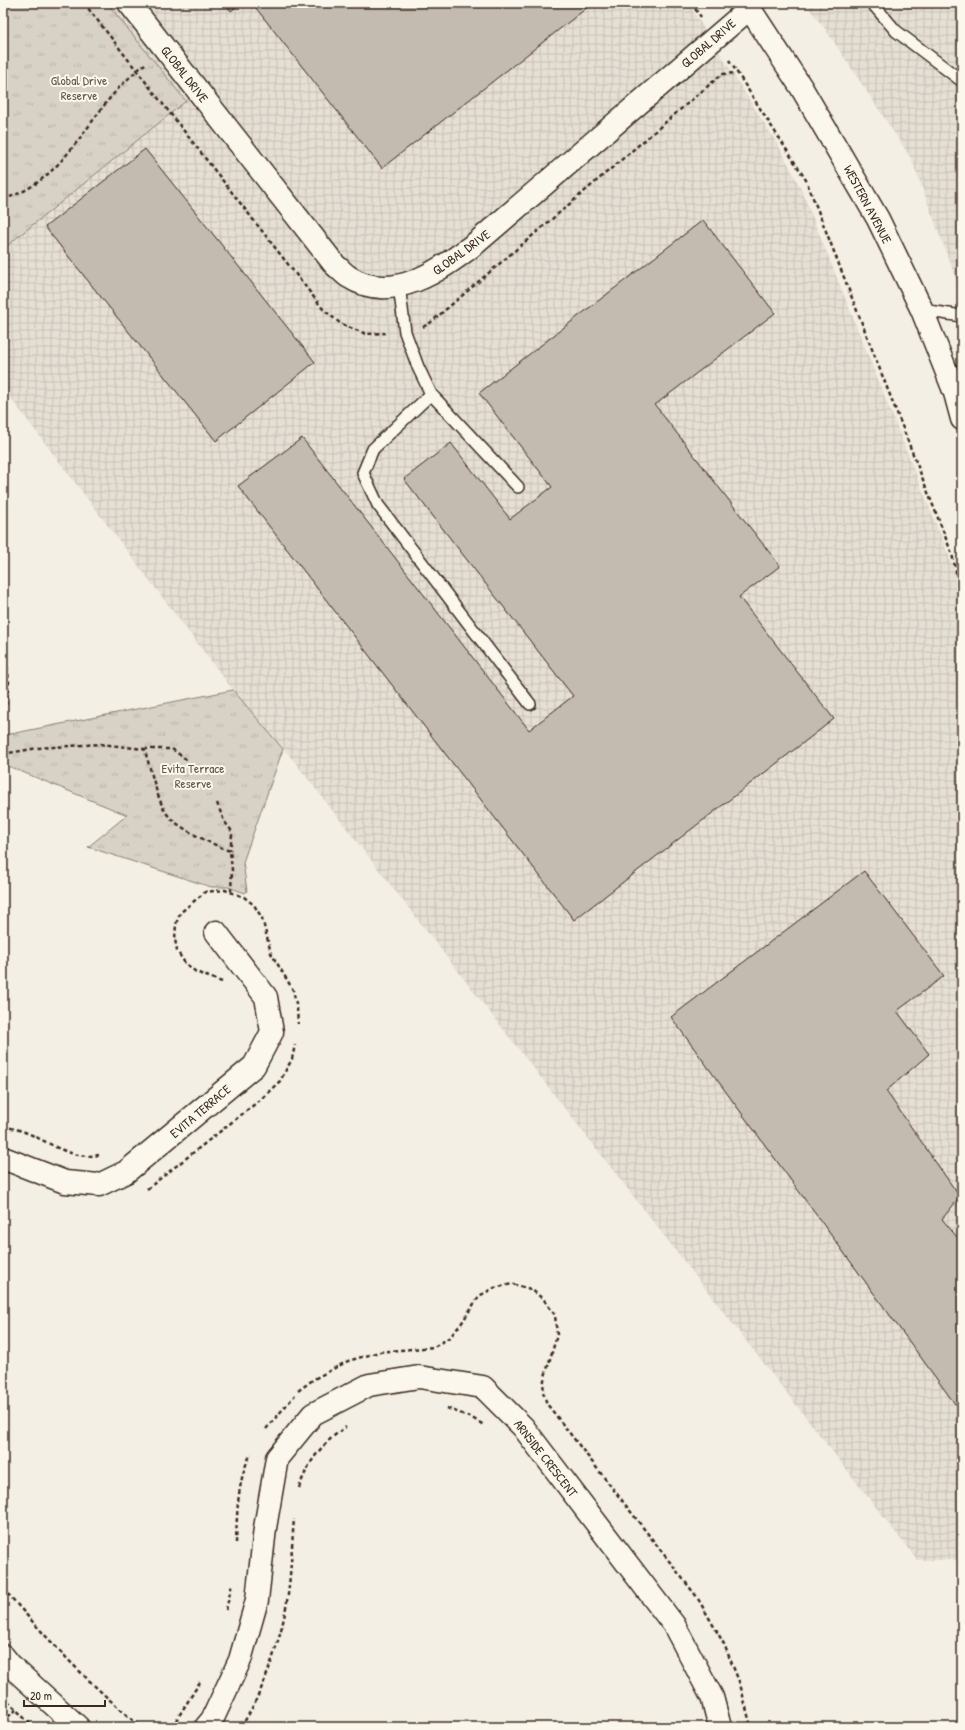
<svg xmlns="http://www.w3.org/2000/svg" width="965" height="1730" viewBox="0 0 965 1730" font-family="'Patrick Hand',sans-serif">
<defs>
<pattern id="industrial-grid" width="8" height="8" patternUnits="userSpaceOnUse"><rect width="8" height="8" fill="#e5dfd4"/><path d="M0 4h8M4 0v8" fill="none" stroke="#c5c0b6"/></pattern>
<pattern id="grass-tufts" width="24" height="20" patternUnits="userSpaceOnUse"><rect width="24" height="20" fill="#d8d1c6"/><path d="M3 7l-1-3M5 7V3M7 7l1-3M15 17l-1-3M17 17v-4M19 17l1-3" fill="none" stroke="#bab4aa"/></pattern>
</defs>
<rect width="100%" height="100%" fill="#f3efe4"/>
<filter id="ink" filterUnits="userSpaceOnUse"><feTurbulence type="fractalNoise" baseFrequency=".025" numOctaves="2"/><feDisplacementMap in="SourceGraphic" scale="8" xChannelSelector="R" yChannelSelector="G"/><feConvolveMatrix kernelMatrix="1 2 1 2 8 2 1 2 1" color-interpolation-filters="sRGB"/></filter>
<g filter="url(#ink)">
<path fill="url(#industrial-grid)" d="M107,3H688L780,148L802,191L955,571L962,635V1560H917L294,761L233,690L3,388V249L186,101Z
M805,3H962V295L911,158L826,30Z"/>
<path fill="url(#grass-tufts)" stroke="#8a7e72" d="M3,3H107L186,101L3,249Z
M233,690L283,749L243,862L247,891L245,893L228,887H211L88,847L127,815L3,764V740L5,735Z"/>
<path fill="#c3bbb0" stroke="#3b2a1e" d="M225,3H241L231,11Z
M252,3H593L382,168Z
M145,149L315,362L216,441L45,227Z
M703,220L775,313L655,405L780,566L739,597L834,719L574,920L238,486L302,438L529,730L573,696L404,479L451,443L510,519L552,487L479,393Z
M864,871L944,976L897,1011L929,1054L886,1091L960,1197L942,1219L962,1243V1402L955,1404L671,1017Z"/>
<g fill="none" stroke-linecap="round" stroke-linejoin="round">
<defs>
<path id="lane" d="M872,3L896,31L962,81
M399,285L405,332L418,367L431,394L373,449L363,473L378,505L530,704
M922,310L962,316
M431,394L518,487"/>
<path id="street" d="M129,3L335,265C340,269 344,274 349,277C393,305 442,269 476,243L750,8
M746,3L801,87L878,219L922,310L955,393L962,419
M3,1158L65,1182L99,1185L126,1172L254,1066L272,1032L266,997L216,932
M3,1656L12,1667L78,1727
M206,1727L212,1720L240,1660L257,1600L265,1528L277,1458L313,1414L369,1385L419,1377L483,1387L523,1427L674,1625L712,1697L720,1727"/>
</defs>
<use href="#lane" stroke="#3b2a1e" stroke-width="14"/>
<use href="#street" stroke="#3b2a1e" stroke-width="25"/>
<path stroke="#3b2a1e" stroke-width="2.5" stroke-dasharray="4 3" stroke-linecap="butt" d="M84,3L323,309L341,324L366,334L385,333
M691,3L701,17
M729,60L806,180L952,554L962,598
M3,199C52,186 77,140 106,103C117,89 131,75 145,64
M423,327L430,323L722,74L738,73
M3,639L9,681L3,729
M144,749H172L187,760
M3,754L38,748L100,744L144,749C151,768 155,793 165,811C174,827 212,844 230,851L232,870L231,891
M217,803L224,821L231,830L232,835L230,851
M222,982L196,972L185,963L177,951L175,939L176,924L180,913L205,892L225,890L244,897L254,905L262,918L271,953L293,990L297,1008L298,1024
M3,1127C38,1129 63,1162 99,1155
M147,1189L260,1100L280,1081L292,1059L295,1045
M298,1391L314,1379L348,1361L379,1352L434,1347L450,1337L461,1324L479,1296L494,1288L512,1284L531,1289L544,1300L555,1315L557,1335L544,1380L543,1392L547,1404L697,1597L724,1644L740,1684L751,1727
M447,1408L472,1418L484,1425
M266,1429L295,1395
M299,1488C308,1462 322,1443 346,1427
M236,1543C237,1515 237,1479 251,1454
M3,1588C45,1637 91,1686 141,1727
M226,1610L232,1584
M3,1696L33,1727
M3,1721L16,1710
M172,1727L200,1682
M241,1727C261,1696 274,1658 283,1622C291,1589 291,1553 294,1519"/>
<use href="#lane" stroke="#fbf7ec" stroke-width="11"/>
<use href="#street" stroke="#fbf7ec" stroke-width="22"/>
</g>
</g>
<g text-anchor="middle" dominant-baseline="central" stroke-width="4" stroke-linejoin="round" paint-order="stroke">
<g font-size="13" fill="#3b2a1e" stroke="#fbf7ec">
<text transform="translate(708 43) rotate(-41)">GLOBAL DRIVE</text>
<text transform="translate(185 74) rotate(52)">GLOBAL DRIVE</text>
<text transform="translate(868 204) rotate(62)">WESTERN AVENUE</text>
<text transform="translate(461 252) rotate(-36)">GLOBAL DRIVE</text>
<text transform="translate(200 1111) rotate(-40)">EVITA TERRACE</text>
<text transform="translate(546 1458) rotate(52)">ARNSIDE CRESCENT</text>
</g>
<g font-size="13" fill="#625448" stroke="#fbf7ec">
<text x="79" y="80">Global Drive<tspan x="79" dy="15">Reserve</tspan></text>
<text x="193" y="768">Evita Terrace<tspan x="193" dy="15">Reserve</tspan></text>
</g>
</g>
<rect width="965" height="1730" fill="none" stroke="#fbf7ec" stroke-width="16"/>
<rect x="8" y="8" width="949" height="1714" fill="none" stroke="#3b2a1e" stroke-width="1.5" filter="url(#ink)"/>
<path d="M24 1700v6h81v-6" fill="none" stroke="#3b2a1e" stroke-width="2"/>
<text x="30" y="1700" font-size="12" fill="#3b2a1e" stroke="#fbf7ec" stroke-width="3" paint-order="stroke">20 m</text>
</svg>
